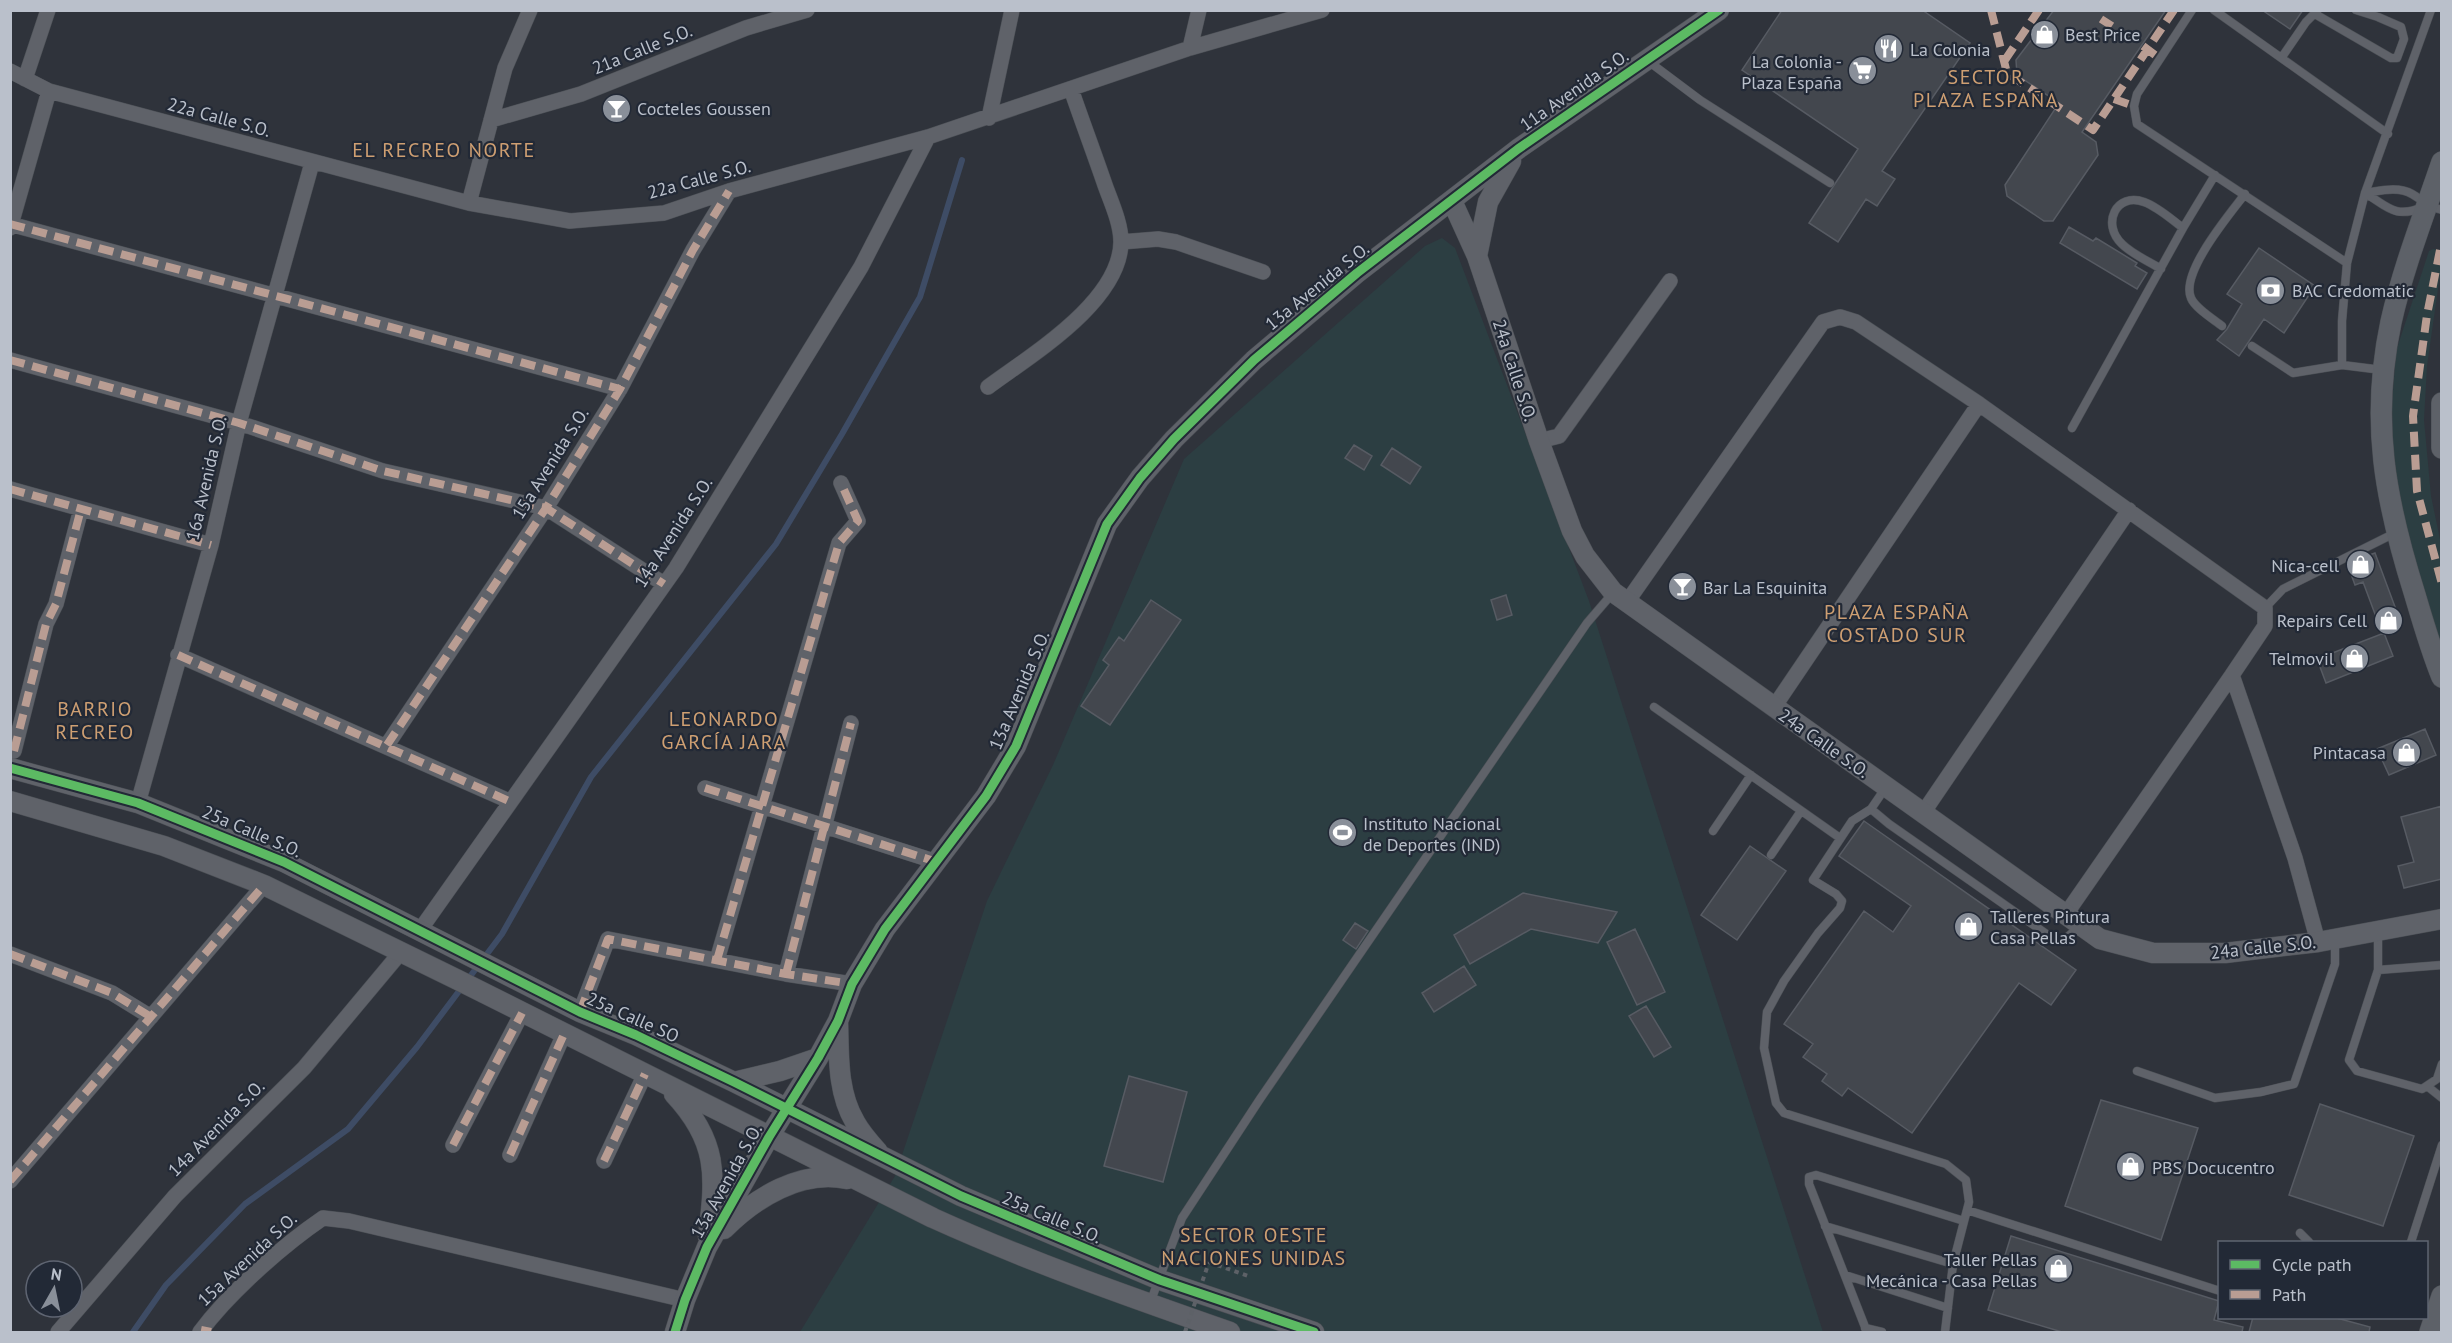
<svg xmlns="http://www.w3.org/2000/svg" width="2452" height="1343" viewBox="0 0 2452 1343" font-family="'PT Sans',sans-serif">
<rect width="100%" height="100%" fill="#2f333b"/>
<path fill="#2c3e42" d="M1442,238L1455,248L1589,601L1823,1332H800L895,1176L987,901L1053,765L1184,459L1425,246Z
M2433,249L2440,250L2441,268L2427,366L2424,420L2431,496L2441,544V644L2414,575L2393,457L2392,403L2396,351L2429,251Z"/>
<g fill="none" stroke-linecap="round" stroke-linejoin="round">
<path stroke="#3e4c65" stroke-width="6" d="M133,1332L166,1285L245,1204L348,1129L417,1047L502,934L591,777L776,544L842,434L920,297L962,160"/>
</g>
<path fill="#43474e" stroke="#575b63" stroke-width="1.5" d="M1782,10H1922L1970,43L1882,171L1895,179L1877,206L1866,199L1838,242L1809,223L1858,149L1742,70Z
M2054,10H2166L2082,132L2096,142L2098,155L2053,221H2044L2007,196L2005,185L2059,103L2017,75L2016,60Z
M2262,10H2303L2290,29Z
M2069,227L2093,241L2096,238L2137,263L2135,266L2147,273L2137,289L2060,243Z
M2259,248L2315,286L2284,333L2264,319L2239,356L2217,340L2227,329L2242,304L2227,294Z
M1354,445L1372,456L1364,470L1345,458Z
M1392,448L1421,467L1410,484L1381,465Z
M2375,553L2401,623L2381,630L2363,582L2355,585L2347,563Z
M1506,595L1512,615L1497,620L1491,600Z
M1151,600L1181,620L1110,725L1081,706L1109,665L1103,660L1119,637L1124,641Z
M2384,633L2393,656L2326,683L2317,659Z
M2425,729L2436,755L2389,775L2377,749Z
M2442,806V879L2404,888L2398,866L2414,862L2401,817Z
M1864,821L2076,970L2051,1005L2019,983L1912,1133L1848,1088L1842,1096L1822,1081L1827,1074L1803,1057L1813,1044L1784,1024L1864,911L1893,932L1911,906L1839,856Z
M1750,846L1786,871L1737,940L1701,915Z
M1523,893L1617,912L1598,943L1531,929L1470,964L1454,935Z
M1355,923L1368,931L1356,949L1343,940Z
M1635,929L1665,992L1637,1005L1607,942Z
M1464,966L1476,985L1434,1012L1422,993Z
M1646,1006L1671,1047L1654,1057L1629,1016Z
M1129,1076L1187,1092L1163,1182L1104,1166Z
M2101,1100L2198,1128L2161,1240L2065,1206Z
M2320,1104L2414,1136L2383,1226L2289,1195Z
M2011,1236L2219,1301L2214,1320L2243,1327L2242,1332H2062L1988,1310Z
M2253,1317H2333L2370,1327L2369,1332H2249Z"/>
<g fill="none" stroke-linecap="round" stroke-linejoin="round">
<defs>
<path id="service" d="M2192,10L2137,94L2134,106L2137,124L2347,263
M2214,10L2388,134
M2315,14L2391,58H2397L2404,39L2401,27L2378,17L2356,10
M2282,57L2306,22L2317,11
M1648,61L1700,100L1830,183
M2365,193C2380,191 2398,186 2412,194C2424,201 2427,206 2442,210
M2365,193C2388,207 2395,219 2423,207
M2161,269C2148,261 2132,254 2122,244C2101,224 2116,192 2144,202C2158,207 2171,219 2183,228
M2222,326C2213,319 2195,308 2191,298C2180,273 2229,215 2245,194
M2252,346L2293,373L2342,365
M2382,370L2342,365V321L2347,263L2365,193L2431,10
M2072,428L2183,228L2215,175
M2265,608L2283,589L2395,533
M1654,707L1840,838
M1886,787L1871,809L1852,821L1813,880L1836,894L1842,901L1840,908L1818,933L1784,981L1767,1012L1764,1048L1776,1103L1784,1113L1946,1164L1966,1180L1969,1202L1953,1264L1945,1332
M1871,809L1889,824L2055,940H2064L2080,926
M1713,831L1751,775
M1771,855L1801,811
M2378,932V970L2349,1060L2357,1071L2422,1089L2437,1079L2442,1064
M2378,970L2442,965
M2137,1071L2215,1098L2261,1092L2294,1084L2335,964V941
M2427,1086L2442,1098
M1967,1210L2220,1291
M1825,1226L1953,1264
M2300,1233L2309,1242
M2411,1242L2442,1145
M1845,1275L1948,1308
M1150,1303L1182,1218L1260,1099L1587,623L1612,594
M1865,1328L1882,1332
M1867,1332L1809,1184V1177L1816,1175L1964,1221"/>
<path id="minor" d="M1190,48L1199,10
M10,71L49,91L469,203L570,221L664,213L729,191L928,137L1190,48L1322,10
M25,79L48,10
M989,118L1012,10
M491,120L581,94L746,28L807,10
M469,203L505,68L530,10
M10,224L620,389
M10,228L49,91
M1121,242L1158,239L1176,242L1263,272
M10,360L239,423L383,471L546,508L664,584
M988,387C1031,355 1120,302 1121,242C1121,223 1111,202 1105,185C1094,153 1082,121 1071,89
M1539,441L1559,436L1670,281
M10,489L211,545
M1627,602L1823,322L1840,317L1856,322L1979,404L2265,608V626L2232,675L2295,858L2318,942
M178,655L509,801
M1774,707L1979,404
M387,745L546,508L620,389L693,250L729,191
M14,751L46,624L56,604L81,509
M705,788L937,862
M138,803L211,545L239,423L312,163
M1923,813L2129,510
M2066,914L2232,675
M420,930L676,568L861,267L928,137
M10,954L112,993L151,1017
M717,960L839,543L858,521L841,483
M786,974L851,723
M580,1012L608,939L786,974L852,984
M453,1145L522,1013
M510,1155L564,1034
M604,1161L645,1074
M10,1181L264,885
M58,1332L175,1196L304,1068L401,952
M200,1332C229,1293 282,1246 323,1218L349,1221L685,1300"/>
<path id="tertiary" d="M1452,201L1477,256L1539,441L1572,531L1585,556L1613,592L2100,939L2153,953H2225L2318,942L2442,919
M1477,256L1488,202L1511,161
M10,768L138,803L284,862L580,1012L636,1035L734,1082L961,1196L1160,1280L1314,1332
M10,801L164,846L264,885L458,980L933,1218C1030,1262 1130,1297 1230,1332
M838,1021C839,1055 837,1092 855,1122C861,1133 870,1143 878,1152
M734,1082L780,1071L818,1058
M674,1094C718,1141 716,1175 708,1236
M724,1229C755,1198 801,1169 847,1179
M675,1332L685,1300L707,1247L769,1137L818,1058L838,1021L852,984L885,929L986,796L1016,746L1107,524L1140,478L1174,439L1254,360L1357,273L1518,149L1719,10"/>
<path id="secondary" d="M2442,162C2424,215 2403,268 2391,322C2370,421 2385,500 2415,595C2423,622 2431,650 2442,677
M2442,403V448
M2430,1332L2442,1296"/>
</defs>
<use href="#service" stroke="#4c5056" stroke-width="9"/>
<use href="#minor" stroke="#4c5056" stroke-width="16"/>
<use href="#tertiary" stroke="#4c5056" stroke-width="21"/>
<use href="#secondary" stroke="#4c5056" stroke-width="22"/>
<path stroke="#5d6167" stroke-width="4" stroke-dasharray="4.5 4.5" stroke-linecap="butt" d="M1209,1262L1248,1276"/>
<use href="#service" stroke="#5f6269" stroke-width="8"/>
<use href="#minor" stroke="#5f6269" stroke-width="15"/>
<use href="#tertiary" stroke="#5f6269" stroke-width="20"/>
<use href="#secondary" stroke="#5d6168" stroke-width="21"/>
<path stroke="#5d6167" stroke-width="4" stroke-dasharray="4.5 4.5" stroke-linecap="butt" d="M1185,1332L1209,1262"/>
<path stroke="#b99d93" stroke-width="8" stroke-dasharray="15 8" stroke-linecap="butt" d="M1991,10L2007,73L2093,130L2174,10
M2101,19L2112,26
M2143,46L2159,58
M2005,60L2039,10
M2114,99L2134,106
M10,224L620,389
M2440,250L2427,315L2413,416L2417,491L2442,584
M10,360L239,423L383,471L546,508L664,584
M10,489L211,545
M178,655L509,801
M387,745L546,508L620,389L693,250L729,191
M14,751L46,624L56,604L81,509
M705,788L937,862
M10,954L112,993L151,1017
M717,960L839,543L858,521L841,483
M786,974L851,723
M580,1012L608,939L786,974L852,984
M453,1145L522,1013
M510,1155L564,1034
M604,1161L645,1074
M10,1181L264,885
M201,1330L211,1332"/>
<defs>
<path id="cycleway" d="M10,768L138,803L284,862L580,1012L636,1035L734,1082L961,1196L1160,1280L1314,1332
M675,1332L685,1300L707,1247L769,1137L818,1058L838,1021L852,984L885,929L986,796L1016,746L1107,524L1140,478L1174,439L1254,360L1357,273L1518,149L1719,10"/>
</defs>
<use href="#cycleway" stroke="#222936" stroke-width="13"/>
<use href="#cycleway" stroke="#5cba63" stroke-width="9"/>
</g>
<defs>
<symbol id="shop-disc" viewBox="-11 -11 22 22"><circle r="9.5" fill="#898f99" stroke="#222936"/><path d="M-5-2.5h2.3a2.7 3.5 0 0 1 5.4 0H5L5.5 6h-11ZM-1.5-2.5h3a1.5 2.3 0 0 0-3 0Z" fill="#fff"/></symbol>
<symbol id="restaurant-disc" viewBox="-11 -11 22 22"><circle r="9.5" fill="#898f99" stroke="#222936"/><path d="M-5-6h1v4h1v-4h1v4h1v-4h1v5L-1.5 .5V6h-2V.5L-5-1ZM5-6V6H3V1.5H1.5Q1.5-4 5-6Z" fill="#fff"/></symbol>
<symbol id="supermarket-disc" viewBox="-11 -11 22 22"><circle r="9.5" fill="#898f99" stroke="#222936"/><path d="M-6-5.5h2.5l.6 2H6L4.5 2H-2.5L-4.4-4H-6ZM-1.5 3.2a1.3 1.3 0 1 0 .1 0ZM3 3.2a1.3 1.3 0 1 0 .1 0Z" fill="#fff"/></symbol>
<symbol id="bar-disc" viewBox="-11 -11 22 22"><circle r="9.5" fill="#898f99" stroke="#222936"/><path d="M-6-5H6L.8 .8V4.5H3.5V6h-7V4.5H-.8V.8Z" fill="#fff"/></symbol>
<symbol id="bank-disc" viewBox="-11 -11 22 22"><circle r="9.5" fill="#898f99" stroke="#222936"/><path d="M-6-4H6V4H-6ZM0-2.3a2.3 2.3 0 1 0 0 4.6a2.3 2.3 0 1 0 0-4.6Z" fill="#fff"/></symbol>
<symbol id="stadium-disc" viewBox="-11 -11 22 22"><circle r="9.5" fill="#898f99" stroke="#222936"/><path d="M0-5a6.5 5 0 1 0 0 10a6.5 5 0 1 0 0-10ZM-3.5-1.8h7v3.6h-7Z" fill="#fff"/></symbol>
</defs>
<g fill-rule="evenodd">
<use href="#shop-disc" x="2028" y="18" width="33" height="33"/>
<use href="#restaurant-disc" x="1872" y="32" width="33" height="33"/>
<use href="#supermarket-disc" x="1846" y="54" width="33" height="33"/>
<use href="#bar-disc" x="600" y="92" width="33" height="33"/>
<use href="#bank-disc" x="2254" y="274" width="33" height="33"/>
<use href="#shop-disc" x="2344" y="548" width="33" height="33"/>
<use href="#bar-disc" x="1666" y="570" width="33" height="33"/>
<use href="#shop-disc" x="2372" y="604" width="33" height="33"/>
<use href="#shop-disc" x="2338" y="642" width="33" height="33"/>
<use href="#shop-disc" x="2390" y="736" width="33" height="33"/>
<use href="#stadium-disc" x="1326" y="816" width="33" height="33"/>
<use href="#shop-disc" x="1952" y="910" width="33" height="33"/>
<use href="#shop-disc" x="2114" y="1150" width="33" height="33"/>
<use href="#shop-disc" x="2042" y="1252" width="33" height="33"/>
</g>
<g text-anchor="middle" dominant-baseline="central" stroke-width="4.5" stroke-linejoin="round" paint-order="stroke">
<g font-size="18" fill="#bac0cb" stroke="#222936" text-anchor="start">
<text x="2065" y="34">Best Price</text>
<text x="1910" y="49">La Colonia</text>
<text x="1842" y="61" text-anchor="end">La Colonia -<tspan x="1842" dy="21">Plaza España</tspan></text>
<text x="637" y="108">Cocteles Goussen</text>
<text x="2292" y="290">BAC Credomatic</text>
<text x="2339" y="565" text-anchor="end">Nica-cell</text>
<text x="1703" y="587">Bar La Esquinita</text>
<text x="2367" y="620" text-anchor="end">Repairs Cell</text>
<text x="2334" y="658" text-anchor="end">Telmovil</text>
<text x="2386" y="752" text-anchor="end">Pintacasa</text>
<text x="1363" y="823">Instituto Nacional<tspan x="1363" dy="21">de Deportes (IND)</tspan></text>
<text x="1990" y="916">Talleres Pintura<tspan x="1990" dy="21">Casa Pellas</tspan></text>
<text x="2152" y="1167">PBS Docucentro</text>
<text x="2037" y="1259" text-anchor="end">Taller Pellas<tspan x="2037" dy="21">Mecánica - Casa Pellas</tspan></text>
</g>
<g font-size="18" fill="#bac0cb" stroke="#222936">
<text transform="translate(642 49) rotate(-22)">21a Calle S.O.</text>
<text transform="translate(1574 90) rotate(-35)">11a Avenida S.O.</text>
<text transform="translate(219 117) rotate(15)">22a Calle S.O.</text>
<text transform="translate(699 179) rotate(-15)">22a Calle S.O.</text>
<text transform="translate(1317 286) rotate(-39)">13a Avenida S.O.</text>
<text transform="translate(1515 370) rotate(72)">24a Calle S.O.</text>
<text transform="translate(550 463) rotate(-58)">15a Avenida S.O.</text>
<text transform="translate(206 478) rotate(-77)">16a Avenida S.O.</text>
<text transform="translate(673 532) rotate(-57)">14a Avenida S.O.</text>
<text transform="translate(1019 690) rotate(-67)">13a Avenida S.O.</text>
<text transform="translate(1824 743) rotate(35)">24a Calle S.O.</text>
<text transform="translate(252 831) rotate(23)">25a Calle S.O.</text>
<text transform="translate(2263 947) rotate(-6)">24a Calle S.O.</text>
<text transform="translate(633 1017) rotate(24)">25a Calle SO</text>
<text transform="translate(216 1128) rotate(-45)">14a Avenida S.O.</text>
<text transform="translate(726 1181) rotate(-61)">13a Avenida S.O.</text>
<text transform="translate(1052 1217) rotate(23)">25a Calle S.O.</text>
<text transform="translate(247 1259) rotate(-43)">15a Avenida S.O.</text>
</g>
<g font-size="20" letter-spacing="1.5" fill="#ce9f72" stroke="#222936">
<text x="1986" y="77">SECTOR<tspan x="1986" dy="23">PLAZA ESPAÑA</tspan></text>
<text x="444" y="150">EL RECREO NORTE</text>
<text x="1897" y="612">PLAZA ESPAÑA<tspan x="1897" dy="23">COSTADO SUR</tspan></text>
<text x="95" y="709">BARRIO<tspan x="95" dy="23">RECREO</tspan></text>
<text x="724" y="719">LEONARDO<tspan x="724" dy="23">GARCÍA JARA</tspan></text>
<text x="1254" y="1235">SECTOR OESTE<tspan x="1254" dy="23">NACIONES UNIDAS</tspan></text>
</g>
</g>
<rect width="2452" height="1343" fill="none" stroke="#bac0cb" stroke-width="24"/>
<rect x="2218" y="1241" width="210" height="78" fill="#222936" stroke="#5f6572" stroke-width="1.5"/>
<rect x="2230" y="1260" width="30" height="9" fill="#5cba63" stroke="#5f6572" stroke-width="1.5"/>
<text x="2272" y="1271" font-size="18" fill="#bac0cb">Cycle path</text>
<rect x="2230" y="1290" width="30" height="9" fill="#b99d93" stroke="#5f6572" stroke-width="1.5"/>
<text x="2272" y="1301" font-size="18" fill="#bac0cb">Path</text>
<g transform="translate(54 1289) rotate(9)"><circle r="28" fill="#222936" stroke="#5f6572" stroke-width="1.5"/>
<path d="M0-4.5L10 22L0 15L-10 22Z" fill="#898f99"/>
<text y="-9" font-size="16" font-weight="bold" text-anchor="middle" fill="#bac0cb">N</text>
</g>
</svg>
